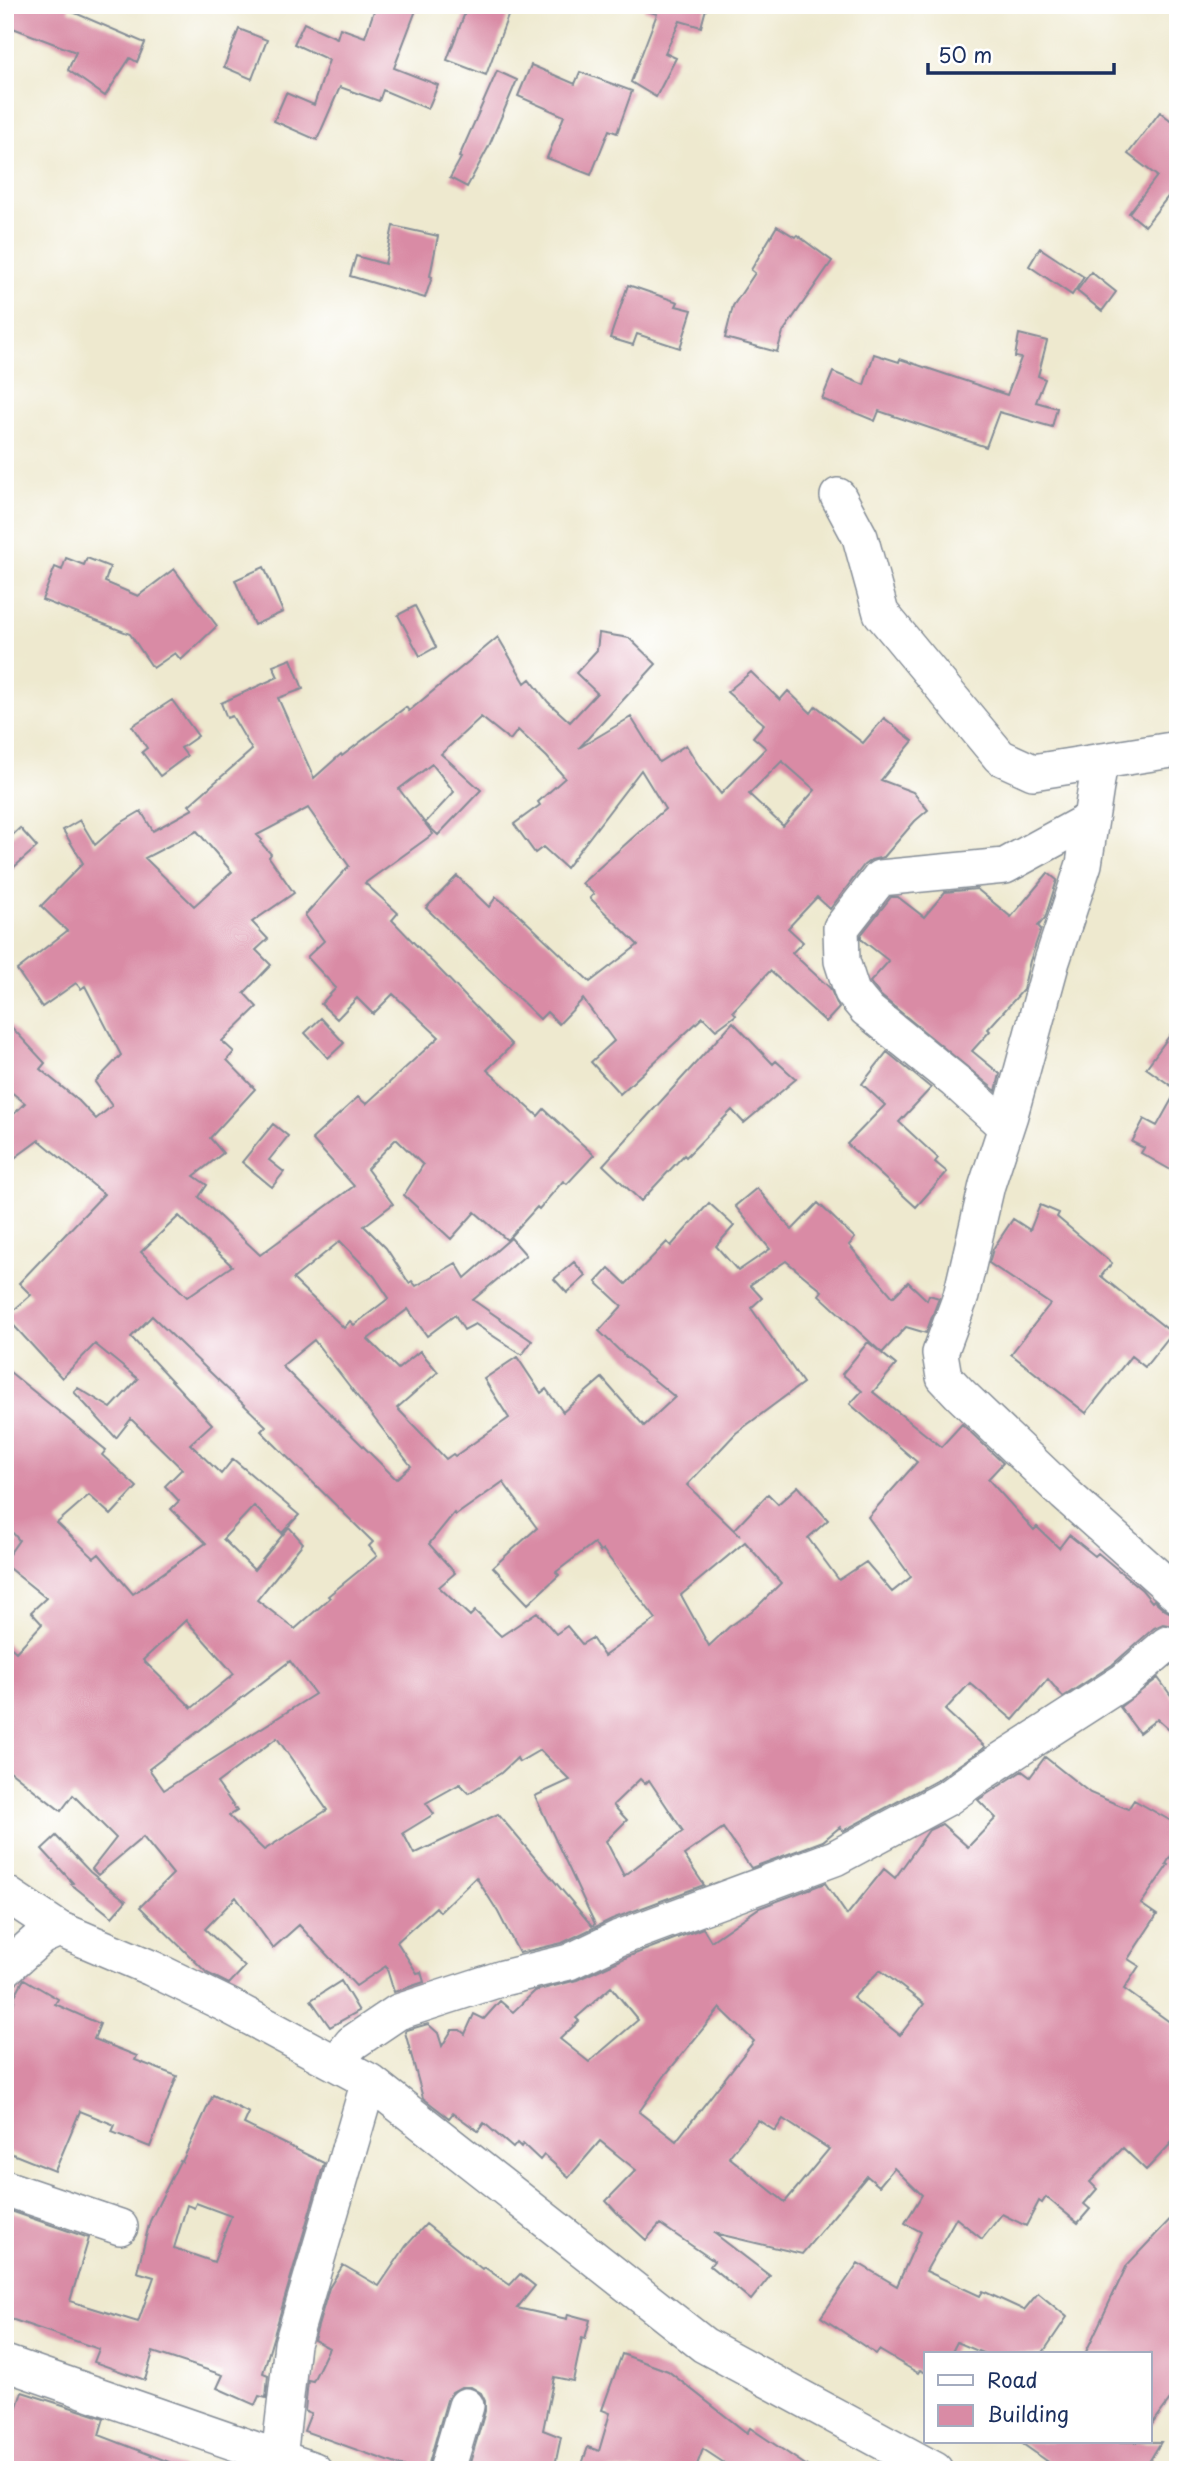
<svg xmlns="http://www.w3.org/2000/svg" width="1183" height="2475" viewBox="0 0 1183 2475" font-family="'Playpen Sans',sans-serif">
<rect width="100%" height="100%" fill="#fff"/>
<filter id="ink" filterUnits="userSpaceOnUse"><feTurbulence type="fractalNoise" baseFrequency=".0143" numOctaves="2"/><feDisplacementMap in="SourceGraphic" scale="14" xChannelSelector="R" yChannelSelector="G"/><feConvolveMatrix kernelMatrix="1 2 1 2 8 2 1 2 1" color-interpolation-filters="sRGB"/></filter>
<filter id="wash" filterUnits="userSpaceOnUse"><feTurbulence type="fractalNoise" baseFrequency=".00686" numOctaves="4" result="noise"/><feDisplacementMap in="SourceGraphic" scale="28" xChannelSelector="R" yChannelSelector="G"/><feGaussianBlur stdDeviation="1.57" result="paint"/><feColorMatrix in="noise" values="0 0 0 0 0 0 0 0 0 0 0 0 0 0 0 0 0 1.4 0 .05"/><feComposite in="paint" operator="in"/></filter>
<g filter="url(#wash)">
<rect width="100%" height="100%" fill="#eee9cf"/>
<g id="blocks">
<path fill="#d98ba5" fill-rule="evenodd" d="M5,5H70L68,10L145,43L137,62L130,58L105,96L68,70L76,52L5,25Z
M376,5H418L394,68L438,85L428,109L383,90L379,101L340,87L317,140L274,121L286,93L314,105L329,60L294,44L304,23L337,38L340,28L365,37Z
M468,5H512L486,75L447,60Z
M645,5H707L701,27L680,21L665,53L676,58L656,97L631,82L657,14L644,10Z
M239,29L267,40L252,79L224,67Z
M531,65L575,84L580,72L632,91L617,133L609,130L591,175L547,158L564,116L518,96Z
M497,71L517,80L489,146L467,187L450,178L461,158L459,157Z
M1160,112L1178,126V192L1174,189L1145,226L1129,213L1157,176L1128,154Z
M393,226L438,236L430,276L432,277L425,298L350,276L356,256L385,264Z
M777,226L795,237L797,235L832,261L783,332L777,352L725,338L733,306L755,273L751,270Z
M1040,248L1084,277L1072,295L1029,266Z
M1091,272L1116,292L1102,311L1077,291Z
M628,285L678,302L676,306L692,310L680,348L637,334L633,345L610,338Z
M1019,334L1047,341L1038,376L1045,379L1036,402L1057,408L1052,427L999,412L986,447L879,411L875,421L822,399L833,372L864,385L874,354L899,362L900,359L1007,395L1021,358L1015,357Z
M66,558L84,565L87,558L110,567L105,582L138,596L174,569L217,626L181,660L175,653L153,668L130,634L42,600L55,567L62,570Z
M264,567L283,612L254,625L235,580Z
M415,606L436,647L420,656L398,615Z
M599,633L629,638L656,664L579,748L631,717L659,762L686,745L700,768L721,794L766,748L753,737L764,724L727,692L751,672L780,700L788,691L811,713L816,706L863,743L884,718L913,741L881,780L913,792L928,810L915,821L884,857L871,860L864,865L830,909L817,897L788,928L803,942L792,953L830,988L839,1008L826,1022L770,971L733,1011L736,1015L716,1030L703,1017L620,1094L591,1062L614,1041L583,999L559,1024L547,1012L540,1019L426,908L457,876L489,907L496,897L515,911L590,982L638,945L590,898L594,894L582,883L665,809L641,770L566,868L543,847L535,853L514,824L540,805L538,802L565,778L547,757L518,730L510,740L481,717L441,754L481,790L438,835L425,823L454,792L432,764L399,789L433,834L365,883L398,913L392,920L512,1045L487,1070L538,1116L544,1109L594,1155L567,1184L563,1181L539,1209L537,1207L507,1240L475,1212L451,1239L404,1195L423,1165L396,1139L367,1169L393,1204L364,1226L386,1248L409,1283L412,1281L416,1286L456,1263L465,1278L511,1238L526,1255L473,1300L532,1341L522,1355L475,1324L464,1330L455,1315L427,1336L408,1309L368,1339L398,1369L420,1351L438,1372L397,1408L446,1459L453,1454L455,1456L509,1418L484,1379L517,1357L541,1393L546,1389L563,1412L602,1378L644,1426L675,1397L626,1357L599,1331L622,1306L596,1282L609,1268L626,1284L667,1242L671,1246L709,1203L734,1226L716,1246L738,1271L770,1249L735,1206L757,1188L792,1230L818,1203L855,1238L849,1245L893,1297L908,1282L927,1300L929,1295L939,1298L926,1333L906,1327L882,1353L819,1295L822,1291L786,1261L750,1285L762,1298L751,1308L803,1383L736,1433L687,1485L740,1536L734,1530L768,1494L778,1504L798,1486L828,1520L808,1538L839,1580L866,1562L892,1592L911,1577L868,1517L917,1462L850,1404L862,1391L842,1374L868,1342L896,1365L873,1392L941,1447L962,1424L1003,1463L988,1479L1034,1530L1037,1527L1059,1548L1069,1535L1095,1556L1098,1553L1142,1590L1152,1602L1154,1600L1165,1610L1175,1615L1178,1624L1175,1626L1163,1624L1154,1628L1112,1665L1063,1697L1048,1679L1013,1720L970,1683L945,1710L985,1747L936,1781L843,1831L840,1827L823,1841L751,1868L723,1828L684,1855L704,1885L612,1919L562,1943L519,1953L498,1912L476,1877L440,1912L436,1907L397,1942L417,1973L421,1972L424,1982L394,1992L386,1966L356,1986L299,1925L273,1948L236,1897L205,1929L245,1967L229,1984L207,1973L140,1907L173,1874L143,1837L98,1875L92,1869L116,1838L73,1795L61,1811L5,1767V1642L16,1652L42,1624L31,1612L46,1598L5,1565V1560L19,1540L5,1524V1368L106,1450L102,1455L137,1487L111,1515L89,1495L57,1523L94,1558L99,1554L133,1594L206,1543L171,1509L179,1501L165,1486L182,1469L131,1419L116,1438L74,1392L78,1388L111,1408L138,1379L95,1344L62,1378L6,1317L31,1295L19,1283L104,1194L39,1140L5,1165V1123L25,1103L5,1087V1020L45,1063L40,1069L79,1101L96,1119L112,1106L95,1082L121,1055L85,986L81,989L76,983L42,1007L17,970L67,931L41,906L83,863L63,830L80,820L95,845L119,824L141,811L153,831L193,809L189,805L252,750L232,716L227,718L221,703L278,677L273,666L291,659L303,689L278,698L314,778L341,754L342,756L406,707L409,711L498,637L525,683L530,679L548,702L570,722L597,693L576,673L597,650ZM782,761L815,790L783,826L749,794ZM308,808L349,866L305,915L324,941L307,957L336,988L321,1004L337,1019L357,998L373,1014L393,994L439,1037L366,1104L358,1097L312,1139L354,1186L260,1255L199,1197L207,1185L194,1176L223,1153L210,1138L255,1089L227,1060L234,1052L222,1041L257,1007L244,993L271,965L256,950L268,939L252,922L294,893L269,857L271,854L260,842L262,840L257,835ZM197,831L232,872L194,906L145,858ZM179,1216L232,1266L187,1297L141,1252ZM340,1241L374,1276L389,1298L354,1325L350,1321L344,1328L293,1279ZM152,1316L266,1426L261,1431L373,1542L369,1546L377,1556L328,1596L330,1598L295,1629L257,1600L303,1543L289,1527L254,1570L223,1539L254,1506L282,1533L299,1515L233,1459L221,1474L190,1444L212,1424L131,1337ZM314,1340L411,1466L396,1479L282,1366ZM503,1482L537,1528L493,1567L528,1604L559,1575L556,1572L594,1543L600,1552L603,1550L656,1619L604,1656L592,1638L582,1644L567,1626L556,1634L537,1612L501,1636L475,1611L470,1616L439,1587L455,1573L429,1544L454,1513L456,1515ZM745,1542L781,1583L756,1608L729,1627L709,1646L681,1595ZM186,1620L234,1674L192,1708L143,1660ZM290,1661L315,1694L164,1790L149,1769ZM277,1738L327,1810L264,1850L229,1816L237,1811L217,1783ZM540,1750L570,1780L535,1796L595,1924L592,1926L498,1814L414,1854L403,1833L434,1814L426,1803L460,1784L469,1793L501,1773L517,1758L519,1762ZM640,1779L645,1784L649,1780L683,1831L624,1876L606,1841L627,1820L613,1805Z
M172,700L198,736L181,748L187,756L160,776L142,752L147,748L132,726Z
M20,828L37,847L5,875V842Z
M1048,873L1057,880L1045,918L1038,926L1041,929L1030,961L1023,990L988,1029L990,1031L972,1051L1000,1074L996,1091L880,995L870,982L889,961L861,939V935L891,897H898L924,917L945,892L977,889L1011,917Z
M321,1018L344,1043L328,1058L305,1033Z
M733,1022L773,1064L776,1061L796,1079L744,1123L732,1110L686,1157L684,1155L641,1201L603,1165Z
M1178,1024V1174L1141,1153L1144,1148L1132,1142L1144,1119L1157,1126L1177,1090L1146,1068Z
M887,1052L931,1088L899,1122L938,1158L935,1162L947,1172L916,1207L847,1144L885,1105L862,1084Z
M273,1124L288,1136L269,1160L284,1172L272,1187L242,1162Z
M1040,1205L1059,1213L1057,1217L1112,1263L1101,1276L1172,1333L1145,1367L1131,1356L1086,1413L1011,1354L1050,1304L989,1263L993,1249L1013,1219L1030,1230Z
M574,1262L586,1276L567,1293L554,1279Z
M1158,1678L1178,1705V1738L1157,1719L1139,1733L1120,1707Z
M1045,1757L1090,1793L1128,1809L1134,1800L1178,1825V1844L1166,1864L1168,1865L1141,1904L1157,1915L1128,1959L1139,1966L1124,1989L1178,2028V2136L1146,2170L1123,2148L1090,2182L1097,2189L1084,2204L1090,2209L1078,2223L1046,2197L1042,2203L1039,2201L1026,2226L1002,2214L982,2239L956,2218L926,2271L980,2296L983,2291L1024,2310L1038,2293L1067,2317L1042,2354H985L957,2342L951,2354H926V2373L920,2370L918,2373L879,2350L876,2354L821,2317L858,2263L897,2286L921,2232L905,2223L922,2195L894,2168L879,2186L867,2176L802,2254L714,2233L770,2276L751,2300L710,2266L714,2261L660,2224L646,2240L620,2216L606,2201L636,2170L600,2141L569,2177L544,2155L540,2160L523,2144L521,2147L517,2143L513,2148L484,2123L478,2131L453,2113L449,2118L423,2098L405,2032L407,2030L428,2024L438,2033L442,2046L452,2030H460L465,2034L474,2014L484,2019L500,2001L513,2012L535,1991L577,1980L627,1957L703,1928L711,1941L759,1908L825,1883L847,1915L884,1869L895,1878L929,1830L942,1824L968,1847L996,1818L978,1800L1022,1771L1030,1777ZM880,1970L924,2004L900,2035L853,1998ZM611,1987L638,2020L589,2062L560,2039L579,2021L576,2018ZM720,2008L754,2041L676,2141L639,2112L666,2074ZM783,2119L829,2149L785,2202L729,2157L758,2120L775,2131Z
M56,1836L90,1872L126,1901L112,1917L71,1884L73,1883L42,1849Z
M24,1979L58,1999L55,2004L100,2024L94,2039L137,2056L135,2060L177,2076L150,2147L112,2132L115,2125L80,2111L55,2171L5,2151V2033L15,1998L14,1997Z
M341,1981L359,2011L330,2027L311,2000Z
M213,2095L249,2113L244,2124L324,2163L263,2373L268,2375L266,2398L259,2396L255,2405L217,2388L223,2375L153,2352L145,2380L94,2362L99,2349L5,2317V2209L89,2238L70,2301L138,2322L154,2277L137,2272L150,2221L180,2161L182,2162ZM196,2203L231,2216L214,2262L174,2248L187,2205L194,2208Z
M1178,2211V2389L1150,2427V2354H1085L1127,2265Z
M426,2224L482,2269L484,2267L510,2285L520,2274L535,2286L517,2308L567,2319L568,2314L590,2320L585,2339L582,2338L573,2381L554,2377L543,2430L561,2437L554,2470H468L485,2411V2401L481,2393L471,2387H461L452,2392L447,2400L427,2470H413L304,2431L311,2413L305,2411L308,2380L313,2381L329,2348L314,2340L329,2288L343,2265L379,2286L406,2246Z
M622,2354L668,2371L747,2433L750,2428L813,2470H735L703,2449L695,2470H580L588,2447L599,2451L610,2413L602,2410Z
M22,2392L104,2418L99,2435L182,2467V2470H5V2441Z
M1020,2442H1161L1144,2470H1060Z"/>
</g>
</g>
<g filter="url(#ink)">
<use href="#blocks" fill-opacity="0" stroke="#848c96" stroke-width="2"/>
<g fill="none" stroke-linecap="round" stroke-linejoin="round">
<defs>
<path id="minor" d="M838,496L860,537L881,613L1000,757L1033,772L1178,749
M1100,761L1084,864L1052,961L1010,1115L987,1185L961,1296L940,1353L944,1377L960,1394L1065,1494L1178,1595
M1006,1127L955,1081L866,1009L852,992L842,961L841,928L880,878L1005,866L1091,819
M5,1893L59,1929L151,1968L229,2006L369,2081L704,2345L935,2470
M5,1969L41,1937L59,1929
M336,2063L352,2043L398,2012L503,1978L569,1962L619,1938L835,1858L947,1798L980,1774L1124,1681L1167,1644
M5,2188L120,2227
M5,2363L314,2470
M279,2458L292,2344L369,2081
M447,2470L466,2406"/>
</defs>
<use href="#minor" stroke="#848c96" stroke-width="38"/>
<use href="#minor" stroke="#fff" stroke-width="35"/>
</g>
</g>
<rect width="1183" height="2475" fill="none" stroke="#fff" stroke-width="28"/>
<rect x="924" y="2352" width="228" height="91" fill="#ffffff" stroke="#a4acbf" stroke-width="2"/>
<rect x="938" y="2375" width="35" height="10" fill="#ffffff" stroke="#a4acbf" stroke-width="2"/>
<text x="987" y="2388" font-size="21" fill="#1b2f5e">Road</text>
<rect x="938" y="2405" width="35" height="21" fill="#d98ba5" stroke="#a4acbf" stroke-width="2"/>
<text x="987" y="2422" font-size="21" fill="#1b2f5e">Building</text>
<path d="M928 63v10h186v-10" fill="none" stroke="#1b2f5e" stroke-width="3.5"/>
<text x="938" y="63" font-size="21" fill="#1b2f5e" stroke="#ffffff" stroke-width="5" paint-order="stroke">50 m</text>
</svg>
